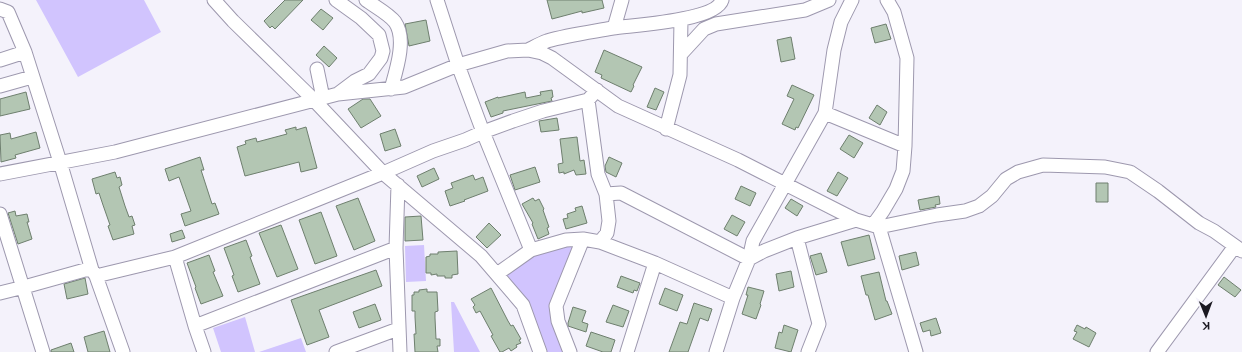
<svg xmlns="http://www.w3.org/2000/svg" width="1242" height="352" viewBox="0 0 1242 352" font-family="Helvetica,sans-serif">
<rect width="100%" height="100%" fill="#f4f2fb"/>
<path fill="#d1c4fe" d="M36,0H144L161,32L78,77Z
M572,242L575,250L556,294L566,352H543L525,303L516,287L508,278L507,274C517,258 554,247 572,242Z
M424,245L426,281L406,282L405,246Z
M451,302H454L480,352H454Z
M245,317L255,352H221L213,328Z
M301,338L306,352H259Z"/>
<path fill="#b3c6b3" stroke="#6e7f6e" d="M285,0H303L275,29L272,26L270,28L264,21Z
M547,0H602L604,8L582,13V11L552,19Z
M321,9L333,18L323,30L311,20Z
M426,20L430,41L409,46L405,24Z
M886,24L891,39L875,43L871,28Z
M791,37L795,59L781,62L777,40Z
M324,46L337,58L329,67L316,55Z
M604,50L642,67L633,85L634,86L631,92L601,78L602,75L595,72Z
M792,85L814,95L798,128L796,127L795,130L782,124L794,99L787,96Z
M655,88L664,92L656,110L647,107Z
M552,90L553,97L551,98L552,101L503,111V113L491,117L485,102L498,97V98L525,92L526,98L541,95L540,92Z
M26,92L30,109L0,116V99Z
M363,99H370L381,116L361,128L348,109Z
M877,105L887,112L880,125L869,118Z
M557,118L559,130L541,132L539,121Z
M296,127V130L306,127L317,168L301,172L299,162L245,176L237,147L246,144L245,141L256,138L257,142L287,134L285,130Z
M395,129L401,146L385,151L380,134Z
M36,132L40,148L15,155L16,158L1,162L0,135L10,133L11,139Z
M849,135L863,143L854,158L840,149Z
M577,137L580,161L584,160L586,174L576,175L574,170L564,174V172L559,173L558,164L563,163L560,139Z
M200,157L204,170H201L212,204L215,203L219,214L185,226L181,214L191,211L179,177L169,181L165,169Z
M609,157L622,163L616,177L606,172L605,166Z
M535,167L540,182L515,190L510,175Z
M434,168L439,179L422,187L417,176Z
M115,172L117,178L120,177L122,185L119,187L125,206L129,217L132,216L135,225L132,226L134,234L113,240L108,226L110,225L103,205L99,193L96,194L92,179Z
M838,172L848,178L837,196L827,191Z
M473,175L475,180L483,177L488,191L464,200L465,201L450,206L445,191L453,188L451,183Z
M1096,183H1108V202H1096Z
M741,186L756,193L750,206L735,199Z
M939,196L940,204L935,205L936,207L920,210L918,200Z
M358,198L375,241L354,250L336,206Z
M533,198L535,201L539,199L544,209L543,210L549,227L547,228L549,234L538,239L532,224L533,223L522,204Z
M791,199L803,206L797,216L785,208Z
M582,206L587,223L566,229L563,219L568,218L567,214L576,211L575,208Z
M15,211L16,216L27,214L29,222H27L32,239L18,244L8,213Z
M321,212L337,256L315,264L299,220Z
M732,215L745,222L737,236L724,229Z
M421,216L423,240L405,241V217Z
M489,223L501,235L487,248L476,237Z
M281,225L298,269L277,277L259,233Z
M182,230L185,238L172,242L170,234Z
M869,235L875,259L848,266L841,242Z
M246,240L252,256L250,257L260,284L238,292L232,276L234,275L224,248Z
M457,251L458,274L452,275V278H445V276H437V274L431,275V273H426V257L430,256V254H438V252Z
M916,252L919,265L902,270L899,256Z
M821,253L827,272L816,275L810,256Z
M209,255L215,271L213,272L223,296L201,304L195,288L196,287L187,263Z
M376,270L382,286L319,310L329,337L307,345L291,300Z
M791,271L794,287L779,291L776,274Z
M879,272L886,301H887L892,314L875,320L868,295H866L861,276Z
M621,276L640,283L637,291L634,290L633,293L617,287Z
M1224,277L1241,290L1235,297L1218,285Z
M85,278L88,294L67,299L64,284Z
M748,287L764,291L760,304L761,305L756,319L742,314L748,295H746Z
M491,288L508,321L511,326L513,325L521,339L519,340L521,343L516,345L517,347L511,351L509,348L502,352H500L491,336L493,335L480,311L476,313L473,307L475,305L471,299Z
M665,288L683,295L677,311L659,304Z
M427,289V292H437L438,311L435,312V318L436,339H440V346H437L438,352H415L414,334H416L415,317V311H412V295H414V292H419V290Z
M694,303L712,309L708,321L700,318L688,352H669L680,322L687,324Z
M375,304L381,320L359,328L353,312Z
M613,305L629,311L623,327L606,322Z
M573,307L586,311L582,322L588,324L586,332L568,326V323Z
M936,318L941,333L931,336L930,330L923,332L920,323Z
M784,325L798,330L791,352L775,348L779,332L782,333Z
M1077,325L1085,329L1086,327L1096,333L1089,347L1073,339L1077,332L1074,331Z
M104,331L110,352H88L84,337Z
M591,332L615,340L611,352H603L586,346Z
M71,343L74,352H51V350Z"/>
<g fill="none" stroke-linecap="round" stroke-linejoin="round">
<defs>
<path id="minor" d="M214,0L233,21L313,99L383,173L481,256L523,305L540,352
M336,0L361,18L379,35L383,51L381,58L369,74L355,81L339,93
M366,0C374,6 389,14 395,22C407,39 396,71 391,89
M437,0L458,65L483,132L531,250
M0,9L8,12L25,52L60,162L92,270L96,276L123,352
M614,28L622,0
M528,50C534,47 541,43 547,41C568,35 591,32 613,28C633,25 716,21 722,0
M681,54L704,29L716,24L805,10L829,0
M0,60L25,52
M317,69L323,98
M0,86L32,77
M588,100L598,174L606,194L609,221L607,233L600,242
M825,113L905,146
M666,129L680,75L681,20
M0,174L115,152L338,94L404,87L458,65L507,51L528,50L542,53L552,58L618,106L738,160L856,220L879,227L916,352
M398,185L396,248L400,352
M606,194L621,193L749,259L753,241L825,113L834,50L841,22L852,0
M0,214L43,352
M873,225L883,211L896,189L903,171L905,146L907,58L894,12L887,0
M879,227L937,215L965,211L979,206L992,196L1006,179L1018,172L1043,165L1105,167L1130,172L1158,191L1199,223L1214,231L1242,251
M797,238L819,324L808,352
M175,257L195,326L204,352
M497,274L531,250L566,240L583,239L600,242L655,263L733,298
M96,276L175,257L383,173L433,151L465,140L483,132L513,121L543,111L588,100L597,90
M0,293L24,287L85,270H92
M195,326L396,248
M336,352L398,329
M570,352L558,321L556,306L583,239
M627,352L655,263
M716,352L733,298L749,259L764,251L797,238L856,220
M1157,352L1235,246"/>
</defs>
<use href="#minor" stroke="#9d98ae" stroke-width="15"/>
<use href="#minor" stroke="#fff" stroke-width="13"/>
</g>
<g transform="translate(1206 316) rotate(179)" stroke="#f4f2fb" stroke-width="3" paint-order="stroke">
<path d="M0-3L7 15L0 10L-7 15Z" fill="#1b1921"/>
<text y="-6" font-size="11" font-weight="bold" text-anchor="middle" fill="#1b1921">K</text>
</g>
</svg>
